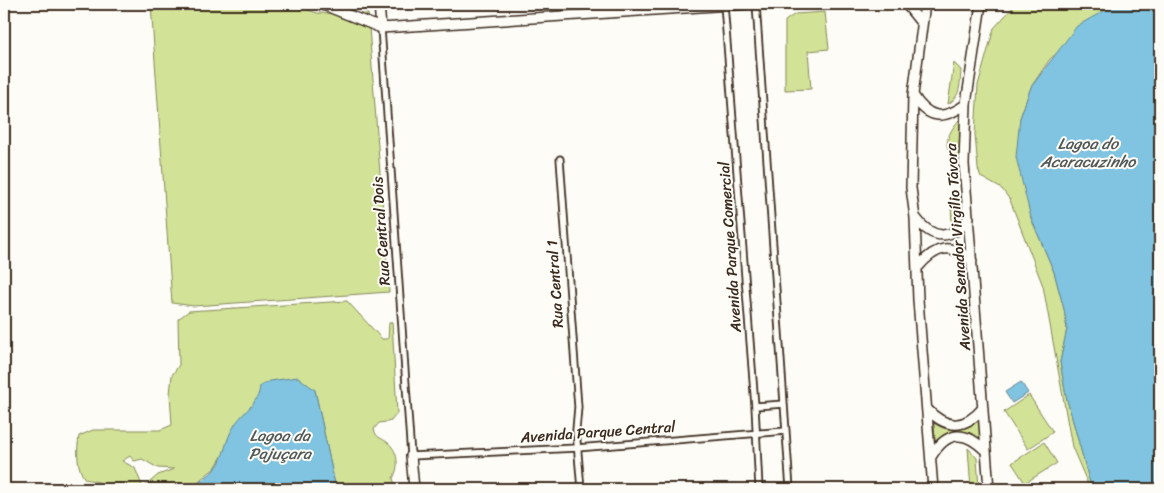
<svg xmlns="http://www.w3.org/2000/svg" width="1164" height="493" viewBox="0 0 1164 493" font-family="Sriracha,sans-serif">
<rect width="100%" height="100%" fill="#fdfcf7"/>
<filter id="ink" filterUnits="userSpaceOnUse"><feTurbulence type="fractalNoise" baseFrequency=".02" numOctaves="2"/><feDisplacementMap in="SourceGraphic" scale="10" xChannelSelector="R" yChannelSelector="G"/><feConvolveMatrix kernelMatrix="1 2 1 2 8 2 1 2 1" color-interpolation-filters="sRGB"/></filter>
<g filter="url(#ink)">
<path fill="#d2e397" stroke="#86865a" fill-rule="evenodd" d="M151,4H290L317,13L368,14L389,292L194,306L172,303Z
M1016,4H1116L1050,59L1031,87L1020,118L1031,218L1054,272L1064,309L1067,329L1060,362L1066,396L1090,483L1094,489H1090L1072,447L1043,286L1010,200L1002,189L981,177L978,169L975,134L978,85L994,28Z
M825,12L829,49L808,51L811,89L785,90V21L795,14Z
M954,63L961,70C960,83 961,97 948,104Z
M960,119L959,161C938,150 949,131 960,119Z
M960,193C961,205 964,216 952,225L951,204Z
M347,301L382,339H388L389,323L392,321L397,413L391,421L379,423L374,429C376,438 380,437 387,442C398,450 400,467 393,478L396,489H336L315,390L260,397L228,439L224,453L215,468L201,479L193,489H107L98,482L85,479C76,467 77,450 79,436L93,430H160L172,425L170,394L172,375L179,365L178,319L189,311ZM130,456L134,461L142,459L158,468L174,469L158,475L143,488L135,468L122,461Z
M1029,395L1053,432L1028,449L1004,412Z
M979,420L980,439C964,428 950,430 935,441L934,423C948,433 965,431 979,420Z
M1044,442L1057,463L1025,483L1012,463Z
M968,448L977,458L979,489H971Z"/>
<path fill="#80c4e1" stroke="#648693" d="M1116,4H1160V489H1094L1090,483L1066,396L1060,362L1067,329L1064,309L1054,272L1031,218L1016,157L1020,118L1031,87L1077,26Z
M298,377L315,390L336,489H193C199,481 209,476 216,468C225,456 225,441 233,428C241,412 259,405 260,386L270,381Z
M1021,382L1028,393L1012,403L1005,392Z"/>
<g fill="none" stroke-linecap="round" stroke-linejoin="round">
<defs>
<path id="street" d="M724,4L755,406L759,489
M756,4L790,489
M381,28L411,456L577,448L786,431
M560,159L578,407L576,430L581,489
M755,406L784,404"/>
<path id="secondary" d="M321,4L381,28L746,4
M379,4L381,28
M906,4L922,24
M925,4L913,95L911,188L915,218L918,300L933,489
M981,4L966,104L964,164L989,489
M913,95C928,119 943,121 966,104
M916,218C932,240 952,241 969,218
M918,267C936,246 951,242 972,261
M927,409C947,430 965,429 983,408
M411,456L414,489
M931,457C947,430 965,430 986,451"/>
</defs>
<use href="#street" stroke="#3b2a1e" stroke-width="9"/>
<use href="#secondary" stroke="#3b2a1e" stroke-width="12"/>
<use href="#street" stroke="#fdfcf7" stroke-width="5.5"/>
<use href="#secondary" stroke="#fdfcf7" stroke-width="9"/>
</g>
</g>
<g text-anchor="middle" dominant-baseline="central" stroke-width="4" stroke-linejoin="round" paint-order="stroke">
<g font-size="15" fill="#3b2a1e" stroke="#fdfcf7">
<text transform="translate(381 231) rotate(-94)">Rua Central Dois</text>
<text transform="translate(730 247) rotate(-94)">Avenida Parque Comercial</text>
<text transform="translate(958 247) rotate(-94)">Avenida Senador Virgílio Távora</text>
<text transform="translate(555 284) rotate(-94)">Rua Central 1</text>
<text transform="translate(598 432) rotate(-4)">Avenida Parque Central</text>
</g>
<g font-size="16" font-style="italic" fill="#505858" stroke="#fdfcf7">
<text x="1088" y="143">Lagoa do<tspan x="1088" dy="18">Acaracuzinho</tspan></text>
<text x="280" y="435">Lagoa da<tspan x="280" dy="18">Pajuçara</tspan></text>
</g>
</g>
<rect width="1164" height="493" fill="none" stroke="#fdfcf7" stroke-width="20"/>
<rect x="10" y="10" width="1144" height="473" fill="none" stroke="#3b2a1e" stroke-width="2" filter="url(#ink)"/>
</svg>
